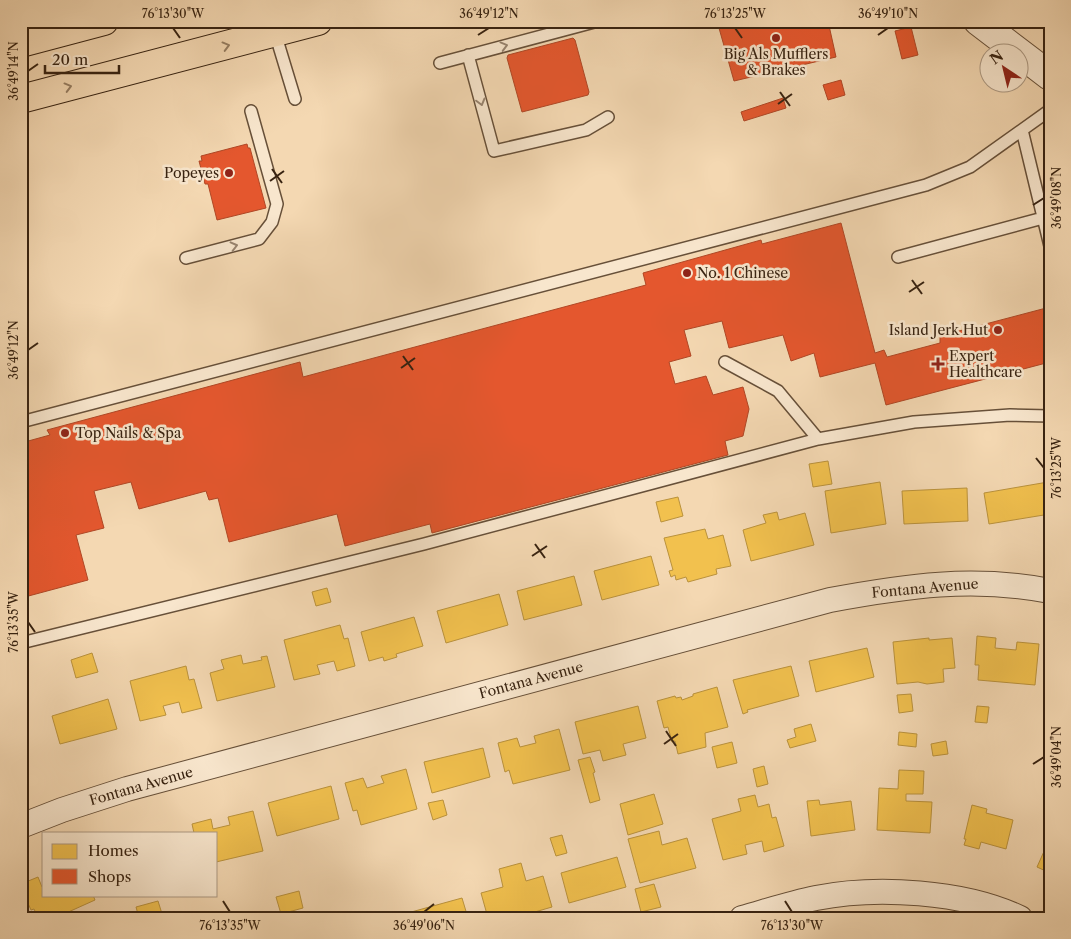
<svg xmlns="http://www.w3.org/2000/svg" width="1071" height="939" viewBox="0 0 1071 939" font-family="'Libre Caslon Text',serif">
<rect width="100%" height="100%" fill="#f4d8b2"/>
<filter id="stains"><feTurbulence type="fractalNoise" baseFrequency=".004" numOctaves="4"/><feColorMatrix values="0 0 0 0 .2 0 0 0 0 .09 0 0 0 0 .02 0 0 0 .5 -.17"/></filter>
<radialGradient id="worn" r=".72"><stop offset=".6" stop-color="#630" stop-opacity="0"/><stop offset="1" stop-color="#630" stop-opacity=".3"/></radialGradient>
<path fill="#f2c14e" stroke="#ba923c" d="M828,461L832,484L813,487L809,464Z
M880,482L886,524L831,533L825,491Z
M1048,482L1050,495V514L989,524L984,493Z
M967,488L968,521L904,524L902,491Z
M678,497L683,516L661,522L656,502Z
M777,512L779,520L805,513L814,545L751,561L743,530L766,523L763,515Z
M705,529L708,539L723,535L731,566L716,569L717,574L688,582L686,577L676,580L675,575L671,577L669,571L673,570L664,538Z
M651,556L659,585L602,600L594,571Z
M574,576L582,605L524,620L517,591Z
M327,588L331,602L316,606L312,592Z
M499,594L508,625L446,643L437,611Z
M414,617L423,646L396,654L397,657L384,661L383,657L369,661L361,632Z
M340,625L344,639L348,638L355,666L337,671L334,661L317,665L320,674L294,680L284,640Z
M977,636L996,638L995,648L1016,650L1017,642L1039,644L1035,685L978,680L979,665H975Z
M929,638V640L952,638L955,668L943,669L944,682L927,684L918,682L897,684L893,642Z
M867,648L874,677L816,692L809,661Z
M92,653L98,672L76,678L71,660Z
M241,655L243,664L262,660L261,657L267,656L275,687L217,701L210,673L224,669L221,660Z
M186,666L189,680L194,679L202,708L182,713L179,702L163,706L166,715L140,721L130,681Z
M791,666L799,696L747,710L748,712L743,714L733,680Z
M717,687L728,727L705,733L706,747L678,754L675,741L672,742L668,727L664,728L657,701L675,696L676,698L681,697L682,700L693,696V694Z
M911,694L913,711L899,713L897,695Z
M108,699L117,729L60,744L52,716Z
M638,706L646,738L623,744L626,755L603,761L600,750L583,754L575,722Z
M977,706L989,707L987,723L975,722Z
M811,724L816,741L790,748L787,740L796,737L794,729Z
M559,729L570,770L513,784L509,770L505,772L498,743L517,738L520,747L536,743L534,736Z
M899,732L917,734L916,747L898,745Z
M946,741L948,754L933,756L931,744Z
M732,742L737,763L717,768L712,747Z
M483,748L490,777L432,793L424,762Z
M590,757L595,772L593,773L600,800L590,803L578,760Z
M764,766L768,784L757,787L753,769Z
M406,769L417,809L361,825L357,810L353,811L345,783L363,778L367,788L384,783L381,776Z
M899,770L924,771L923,794H906V801L932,802L930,833L877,830L879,788L898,789Z
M1050,779V798L1044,796Z
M331,786L339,819L277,836L268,803Z
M654,794L663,824L628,835L620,804Z
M755,795L758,807L769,804L772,818L776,817L784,846L764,852L762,841L745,845L747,854L723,860L712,819L741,811L738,799Z
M443,800L447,815L433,820L428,803Z
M819,800L820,805L851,801L855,830L811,836L807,801Z
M972,805L987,809L986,813L1013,820L1006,849L981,842L979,849L964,845L966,839H964Z
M253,811L263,851L216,862V833H194L192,824L211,819L213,829L230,825L228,817Z
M659,831L662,845L687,838L696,868L640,883L628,839Z
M562,835L567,853L556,856L550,838Z
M1050,838V873L1037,867Z
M617,857L626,887L569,903L561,873Z
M521,863L526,881L543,876L552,907L514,918H488L481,893L503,887L499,869Z
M38,877L42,887L44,886V895H93L95,900L55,918H38L34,909L31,910L21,888V884Z
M654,884L661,907L641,912L635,889Z
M299,891L303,908L281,914L276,897Z
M462,898L468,918H405L404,914Z
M158,901L163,917L139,918L136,907Z"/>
<path fill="#e4572e" stroke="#b04725" d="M717,21H828L836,57L734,81Z
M911,27L918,55L902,59L895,31Z
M573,38L575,40L589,92L588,95L522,112L507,58L508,55Z
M841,80L845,95L828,100L823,85Z
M783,98L786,108L744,121L741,112Z
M247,144L248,148H250L266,208L217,220L208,184H205L199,161H202L201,156Z
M841,223L875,353L884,350L887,357L940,343V336L1050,307V362L886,405L875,363L820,377L814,353L791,361L783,335L729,348L722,321L684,330L691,356L669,362L675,384L706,376L713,395L743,387L749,409L743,436L725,441L728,455L432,533L430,524L345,546L337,514L229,542L218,498L209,500L206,491L139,509L131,482L94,491L104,528L76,535L88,580L21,598V443L50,435L47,430L300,362L303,377L646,285L643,273L761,240L762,244Z"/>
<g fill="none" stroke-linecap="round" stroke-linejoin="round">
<defs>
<path id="service" d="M275,33L295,99
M468,55L494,151L586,130L608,117
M440,63L598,21
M1022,130L1050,246
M898,257L1043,218
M186,258L259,239L272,222L277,204L251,111
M725,362L778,391L818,439
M21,422L926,185L970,167L1050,110
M21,643L424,544L818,439L914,422L1010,415L1050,416"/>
<path id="minor" d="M21,826L62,810L127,789L830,600C906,586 973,576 1050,591
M742,918C767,911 791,903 816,898C876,886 964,891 1020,918"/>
<path id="tertiary" d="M978,21L1050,76"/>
<path id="primary" d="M21,43L104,21
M21,99L318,21"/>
</defs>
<use href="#service" stroke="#675039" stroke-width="14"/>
<use href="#minor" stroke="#675039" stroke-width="26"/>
<use href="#tertiary" stroke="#675039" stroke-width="30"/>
<use href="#primary" stroke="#382311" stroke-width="30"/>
<use href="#service" stroke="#f8e6cd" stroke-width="11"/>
<use href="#minor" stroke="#f8e6cd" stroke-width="24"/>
<use href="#tertiary" stroke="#f8e6cd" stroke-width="28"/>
<use href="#primary" stroke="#f4d8b2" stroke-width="28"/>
</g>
<defs><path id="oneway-chevron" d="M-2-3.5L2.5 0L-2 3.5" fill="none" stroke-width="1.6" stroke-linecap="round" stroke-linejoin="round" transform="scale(1.25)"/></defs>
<g stroke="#967e62">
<use href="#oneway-chevron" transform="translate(226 46) rotate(-15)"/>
<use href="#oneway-chevron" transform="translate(68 87) rotate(-15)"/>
</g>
<g stroke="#98846f">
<use href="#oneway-chevron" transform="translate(504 46) rotate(-15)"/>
<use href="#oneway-chevron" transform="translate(481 102) rotate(75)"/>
<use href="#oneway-chevron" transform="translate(234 246) rotate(-14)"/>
</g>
<path fill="none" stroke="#382311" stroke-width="2" d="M173,28L180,38M735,28L742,38M478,35L489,28M878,35L888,28M28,71L38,64M780,92L790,106M778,104L792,94M272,169L282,183M270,181L284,171M1033,205L1044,198M912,280L922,294M909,292L924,282M28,350L38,343M403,356L413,370M401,368L415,358M1036,458L1044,468M535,544L545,558M532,556L547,546M28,622L35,632M666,731L676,746M664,744L678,734M1033,764L1044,757M223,901L230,912M785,901L792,912M424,912L434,904"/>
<g fill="#8f2418" stroke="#f8e6cd" stroke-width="2">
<circle cx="776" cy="38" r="5"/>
<circle cx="229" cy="173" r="5"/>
<circle cx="687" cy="273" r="5"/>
<circle cx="998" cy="330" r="5"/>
<path d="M935.5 356.5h5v5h5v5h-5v5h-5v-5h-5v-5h5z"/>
<circle cx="65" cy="433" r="5"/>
</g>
<g text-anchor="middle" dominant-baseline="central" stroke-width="5" stroke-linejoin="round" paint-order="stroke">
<g font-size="14" fill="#382311" stroke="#f8e6cd" text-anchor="start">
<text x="776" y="54" text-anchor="middle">Big Als Mufflers<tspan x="776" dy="16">&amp; Brakes</tspan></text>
<text x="219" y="173" text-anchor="end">Popeyes</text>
<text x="697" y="273">No. 1 Chinese</text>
<text x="988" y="330" text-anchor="end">Island Jerk Hut</text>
<text x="949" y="356">Expert<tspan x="949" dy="16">Healthcare</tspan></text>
<text x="75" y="433">Top Nails &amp; Spa</text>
</g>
<g font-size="14" fill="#382311" stroke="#f8e6cd">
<text transform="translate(925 588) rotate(-5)">Fontana Avenue</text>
<text transform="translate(531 680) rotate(-15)">Fontana Avenue</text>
<text transform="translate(141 786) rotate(-16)">Fontana Avenue</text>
</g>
</g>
<rect width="1071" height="939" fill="none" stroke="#f4d8b2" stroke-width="55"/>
<rect x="42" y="832" width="175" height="65" fill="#f8e6cd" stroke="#ab9882"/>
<rect x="52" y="844" width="25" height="15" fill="#f2c14e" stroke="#ab9882"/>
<text x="88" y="856" font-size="15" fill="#382311">Homes</text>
<rect x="52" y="869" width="25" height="15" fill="#e4572e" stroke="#ab9882"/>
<text x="88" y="882" font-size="15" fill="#382311">Shops</text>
<g transform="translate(1004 68) rotate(325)"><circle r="24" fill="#f8e6cd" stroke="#ab9882"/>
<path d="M0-4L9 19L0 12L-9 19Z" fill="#8f2418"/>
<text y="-8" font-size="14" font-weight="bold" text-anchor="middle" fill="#382311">N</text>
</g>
<path d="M45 65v8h74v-8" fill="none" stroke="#382311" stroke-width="2.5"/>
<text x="52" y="65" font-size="15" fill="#382311" stroke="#f8e6cd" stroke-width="4" paint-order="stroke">20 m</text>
<rect x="28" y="28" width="1016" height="884" fill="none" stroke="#382311" stroke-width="2"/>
<g font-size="12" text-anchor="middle" fill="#382311">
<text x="173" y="18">76°13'30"W</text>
<text x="489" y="18">36°49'12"N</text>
<text x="735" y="18">76°13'25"W</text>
<text x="888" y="18">36°49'10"N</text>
<text transform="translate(14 71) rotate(-90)" y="4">36°49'14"N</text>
<text transform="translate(1057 198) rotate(-90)" y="4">36°49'08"N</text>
<text transform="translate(14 350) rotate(-90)" y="4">36°49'12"N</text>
<text transform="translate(1057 468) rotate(-90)" y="4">76°13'25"W</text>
<text transform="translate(14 622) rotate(-90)" y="4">76°13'35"W</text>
<text transform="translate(1057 757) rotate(-90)" y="4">36°49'04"N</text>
<text x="230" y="930">76°13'35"W</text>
<text x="424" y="930">36°49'06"N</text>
<text x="792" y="930">76°13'30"W</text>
</g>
<rect width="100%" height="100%" filter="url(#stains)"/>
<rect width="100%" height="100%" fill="url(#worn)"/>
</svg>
